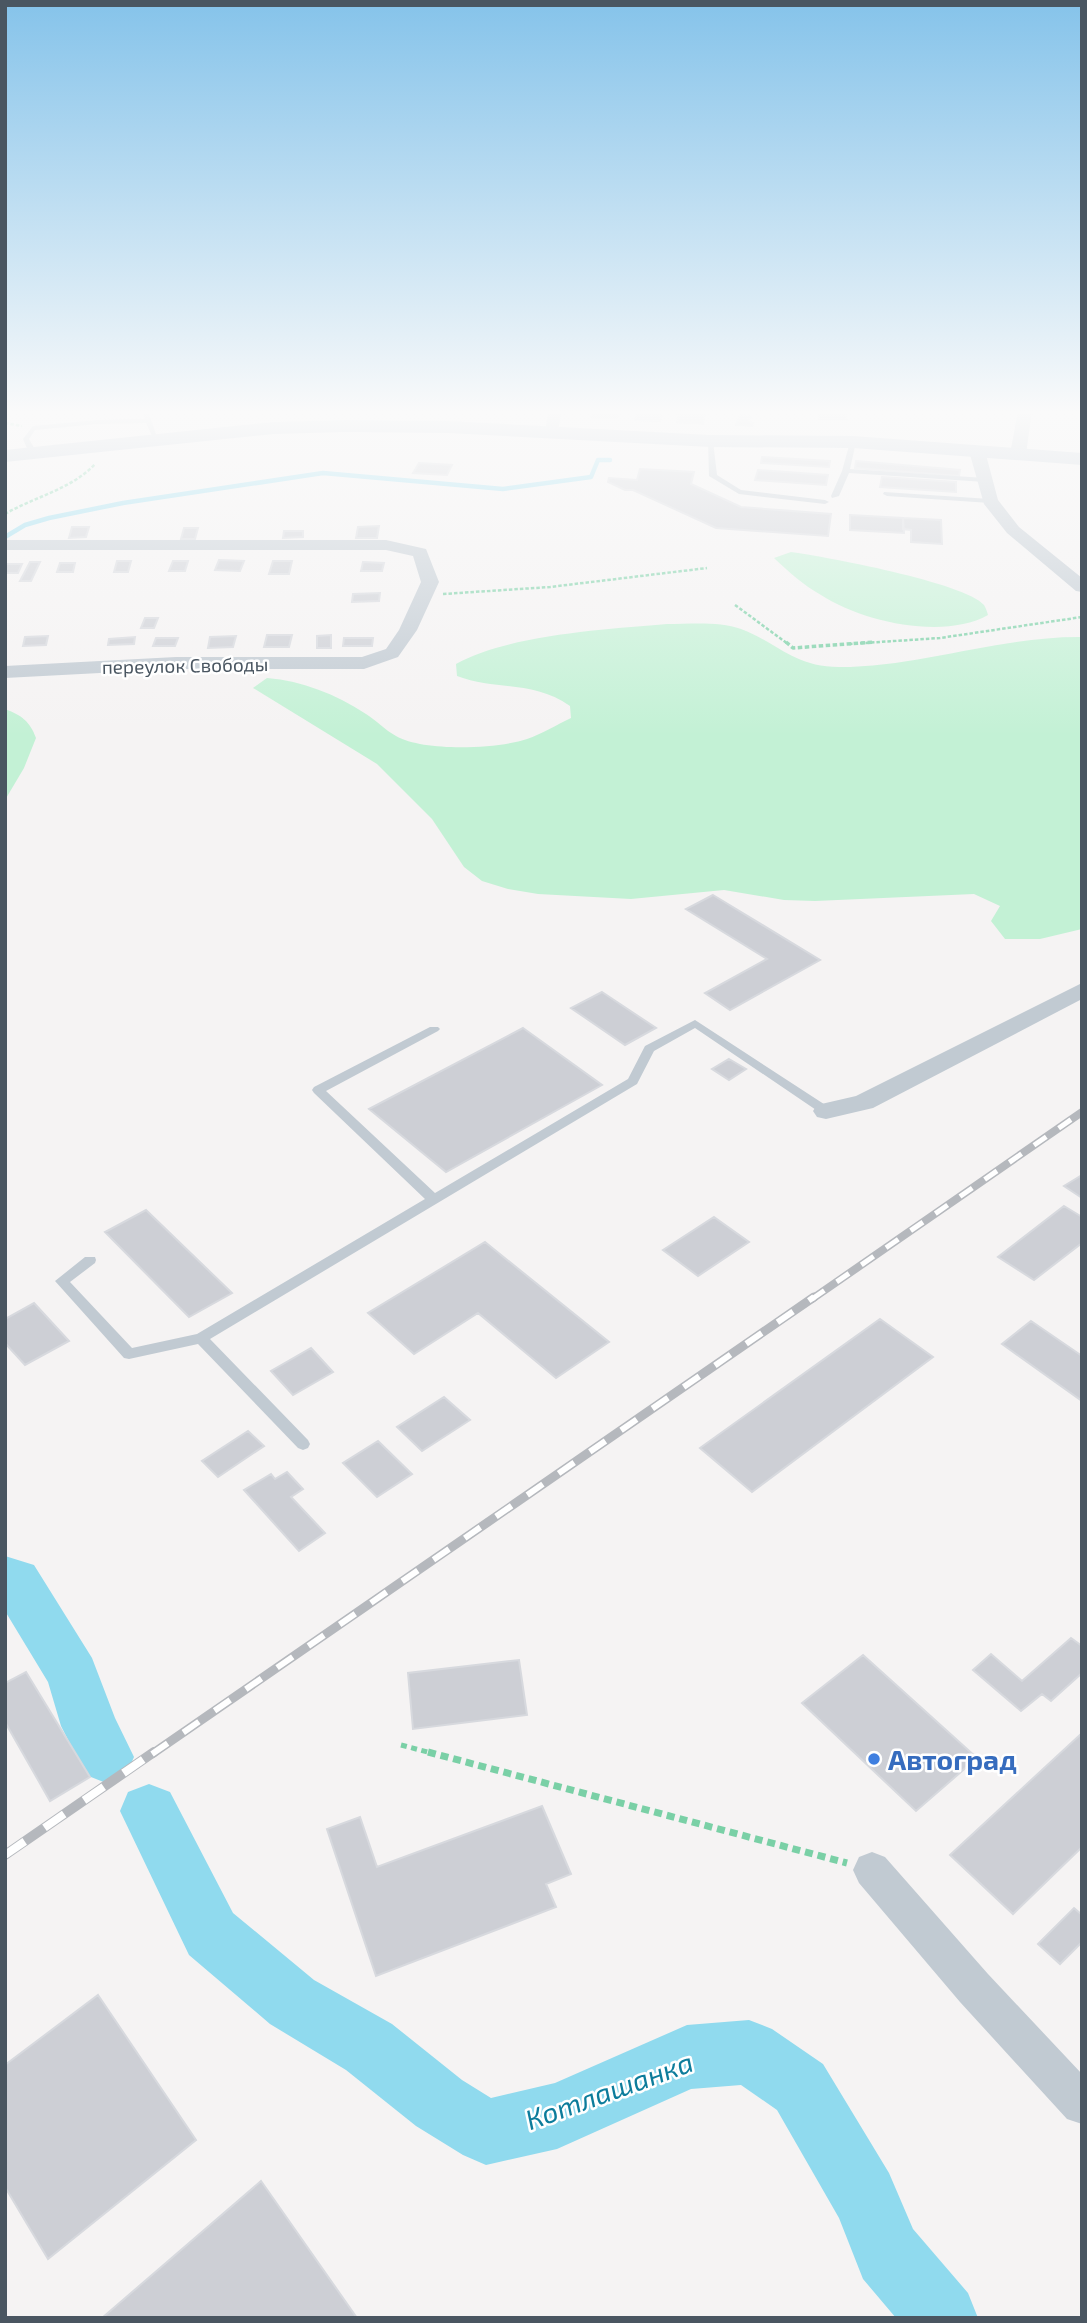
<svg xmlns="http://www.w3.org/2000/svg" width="1087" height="2323" viewBox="0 0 1087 2323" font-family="'Exo 2',sans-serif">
<rect width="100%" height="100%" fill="#f5f3f3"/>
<path fill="#c3f1d5" d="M791,552C823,556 966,583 984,605C986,608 987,612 988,615C944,640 862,622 821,595C803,585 789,572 774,558Z
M667,624C690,624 719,621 741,629C778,643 794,667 839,667C921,667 1000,636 1082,637V929L1040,939H1005L991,921L1000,906L974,894L815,901L784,900L724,890L631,899L538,894L508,889L482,881L464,867L432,819L377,764L253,688L267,678C303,681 335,694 366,714C376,720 385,730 396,736C424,752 497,749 527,739C542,734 556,725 571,718L570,706C533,680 496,691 457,676L456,664C507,635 607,629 667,624Z
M5,709C21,715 30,721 36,738L24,768L5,800Z"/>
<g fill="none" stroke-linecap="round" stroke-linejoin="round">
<path stroke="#90daee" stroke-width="4.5" d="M5,537L25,525L49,518L123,503L323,473L503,489L591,477L598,460H610"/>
<path fill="#90daee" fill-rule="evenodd" d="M5,1556L34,1565L92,1658L115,1718L134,1757L126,1775L106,1783L86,1775L61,1726L48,1682L5,1611Z
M149,1784L170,1792L233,1913L314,1980L392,2024L462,2080L491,2098L555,2083L687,2025L749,2020L772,2029L823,2064L889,2173L913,2229L968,2293L978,2318H896L863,2279L839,2218L777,2110L741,2085L691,2089L557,2149L486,2165L463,2155L416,2126L346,2070L270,2024L189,1955L120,1811L128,1792Z"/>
</g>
<path fill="#cdcfd5" stroke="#d7d9de" stroke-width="2" d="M594,411H619L617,418L592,417Z
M638,411H662L660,421L635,420Z
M680,411H706L703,424L677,422Z
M819,411L846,412L847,420L819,419Z
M740,415L751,416L749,422L753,423L752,426L736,425Z
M762,457L830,461L829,467L761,463Z
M856,461L960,470L959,476L855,468Z
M419,463L452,465L447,475L413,473Z
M640,469L694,472L691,484L741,507L831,514L828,536L716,528L633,490H625L608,482L609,478L637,480Z
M758,470L828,475L826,485L755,480Z
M882,477L956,482V492L880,487Z
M850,515L903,518L904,533L850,530Z
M903,518L941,520L942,544L911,542V530L903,529Z
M379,526L377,538H356L358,527Z
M72,527H89L86,537L69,538Z
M184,528H198L195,539H181Z
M284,531H303V537L283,538Z
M219,560L244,561L240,571L215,570Z
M117,561H131L128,572H114Z
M173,561H188L185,571H169Z
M273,561H292L289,574H269Z
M30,562H40L31,581H20Z
M363,562L384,563L382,571H361Z
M60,563H75L73,572H57Z
M5,564H22L18,573H5Z
M380,593L379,601L352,602L353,594Z
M145,618H158L154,628H141Z
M267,635H292L289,647H264Z
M331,635V648H317V636Z
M48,636L46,645L23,646L25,637Z
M236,636L233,647L208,648L210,637Z
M135,637L134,644L108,645L109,639Z
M156,638H178L175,646H153Z
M344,638H373L372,646H343Z
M713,895L820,960L730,1010L705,993L767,959L686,909Z
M602,992L656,1028L625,1045L571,1008Z
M523,1028L602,1085L446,1172L369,1109Z
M729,1059L746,1069L729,1080L712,1069Z
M1082,1175V1198L1064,1186Z
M1064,1206L1082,1217V1243L1034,1280L998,1257Z
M146,1210L232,1293L189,1317L105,1232Z
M714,1217L749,1242L698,1276L663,1250Z
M485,1242L609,1342L556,1378L478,1313L414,1354L368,1313Z
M34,1303L69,1341L25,1365L5,1343V1319Z
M880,1319L933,1357L752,1492L700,1448Z
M1031,1321L1082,1356V1401L1002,1344Z
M311,1348L333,1372L293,1395L271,1371Z
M444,1397L470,1420L422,1451L397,1427Z
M248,1431L264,1446L218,1477L202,1461Z
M378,1441L412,1474L377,1497L343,1463Z
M287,1472L303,1489L291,1497L325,1533L299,1551L244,1490L271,1474L275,1479Z
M1071,1638L1082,1646V1673L1051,1701L1042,1694L1021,1711L973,1670L991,1654L1022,1681Z
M863,1655L977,1758L916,1811L802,1703Z
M519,1660L527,1715L413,1729L408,1673Z
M26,1672L90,1777L50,1801L5,1722V1683Z
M1082,1733V1847L1013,1914L950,1855Z
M542,1806L571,1874L546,1884L556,1907L376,1976L327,1829L360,1817L377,1867Z
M1074,1908L1082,1915V1942L1060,1964L1038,1944Z
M98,1995L196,2140L48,2259L5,2187V2065Z
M261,2181L357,2318H102Z"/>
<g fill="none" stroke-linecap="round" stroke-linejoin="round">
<path stroke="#7ad0a6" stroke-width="2.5" stroke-dasharray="3.5 2" stroke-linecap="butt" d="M5,423L22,426
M5,514C34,497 72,489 95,464
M443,594L550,587L707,568
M735,605L788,644
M849,644L940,638L1082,617"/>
<path stroke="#7ad0a6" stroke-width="3.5" stroke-dasharray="4.5 2.5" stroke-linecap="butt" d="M786,642L793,648L874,642"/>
<path stroke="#7ad0a6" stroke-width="5" stroke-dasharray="6 4.5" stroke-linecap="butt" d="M401,1745L435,1754"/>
<path stroke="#7ad0a6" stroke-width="7" stroke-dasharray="8 5" stroke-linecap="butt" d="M428,1752L847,1863"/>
<path fill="#c1cad2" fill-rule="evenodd" d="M142,411H148L158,440H154L146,423L97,424L35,430L29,439L37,453L33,455L29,453L23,439L33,426L97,420L145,419Z
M708,440L713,441L717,475L741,490L825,500L829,502L825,504L739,494L709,476Z
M853,440L856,442L850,469L985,478L989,480L985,482L849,473L839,496L832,498L831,496L842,471L850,442Z
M884,492L990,499L994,501L990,503L887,496L883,494Z
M695,1020L830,1108L832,1111L830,1114H822L695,1028L654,1051L637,1084L210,1339L308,1440L310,1444L308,1448L303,1450L298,1448L198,1344L129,1359L124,1358L55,1281L85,1257H95L96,1260L95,1263L70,1282L132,1348L197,1334L425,1199L314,1093L312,1090L314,1087L430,1027H438L440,1029L438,1031L326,1091L435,1193L628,1079L645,1046Z"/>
<path fill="#c1cad2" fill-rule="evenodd" d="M548,411H562L557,435L552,436L545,432Z
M1018,411H1032L1026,454L1018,459L1010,454Z
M977,446L985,451L998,500L1019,527L1082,578V592L1076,591L1007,533L984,504L969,451Z
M5,540H386L426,549L439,582L417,630L398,657L364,669H176L5,678V666L176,657H362L386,649L399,630L421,582L413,556L386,550H5Z
M1082,983V999L873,1108L826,1119L817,1117L813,1111L817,1105L856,1096Z
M872,1852L885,1857L988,1974L1082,2074V2124L1067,2119L960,2002L859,1883L853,1870L859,1857Z"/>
<path fill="#c1cbd6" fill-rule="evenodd" d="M345,420L448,421L710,435L853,436L1082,453V465L853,448L710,447L448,433L345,432L274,434L5,462V450L274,422Z"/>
<defs>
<path id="rail-far2" d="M812,1299L1082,1112"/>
<path id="rail-far1" d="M152,1754L814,1297"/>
<path id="rail" d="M5,1855L154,1752"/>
</defs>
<use href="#rail-far2" stroke="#b5b8bd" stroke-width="8"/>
<use href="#rail-far1" stroke="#b5b8bd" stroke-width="9"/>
<use href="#rail" stroke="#b5b8bd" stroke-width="10"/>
<use href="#rail-far2" stroke="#fff" stroke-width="5" stroke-dasharray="15" stroke-linecap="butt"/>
<use href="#rail-far1" stroke="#fff" stroke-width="6" stroke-dasharray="19" stroke-linecap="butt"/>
<use href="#rail" stroke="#fff" stroke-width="8" stroke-dasharray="24" stroke-linecap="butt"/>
</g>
<linearGradient id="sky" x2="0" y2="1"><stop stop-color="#85c3ea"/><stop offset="0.56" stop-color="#fafafa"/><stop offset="1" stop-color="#fafafa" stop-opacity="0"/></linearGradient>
<rect width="1087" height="736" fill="url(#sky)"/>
<circle fill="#3f7fe0" stroke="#fff" stroke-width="2.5" cx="874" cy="1759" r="7"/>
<g text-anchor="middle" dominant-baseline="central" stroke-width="5" stroke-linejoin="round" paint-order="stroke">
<g font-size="19" fill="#4a5661" stroke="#fff">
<text transform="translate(185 665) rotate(-1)">переулок Свободы</text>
</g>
<g font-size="28" font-weight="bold" fill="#366cbe" stroke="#fff" text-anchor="start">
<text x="888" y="1759">Автоград</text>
</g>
<g font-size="28" font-style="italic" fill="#0c7c9b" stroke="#fff">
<text transform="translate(609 2090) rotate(-20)">Котлашанка</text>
</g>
</g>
<rect width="1087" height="2323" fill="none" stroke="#4a5661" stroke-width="14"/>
</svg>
